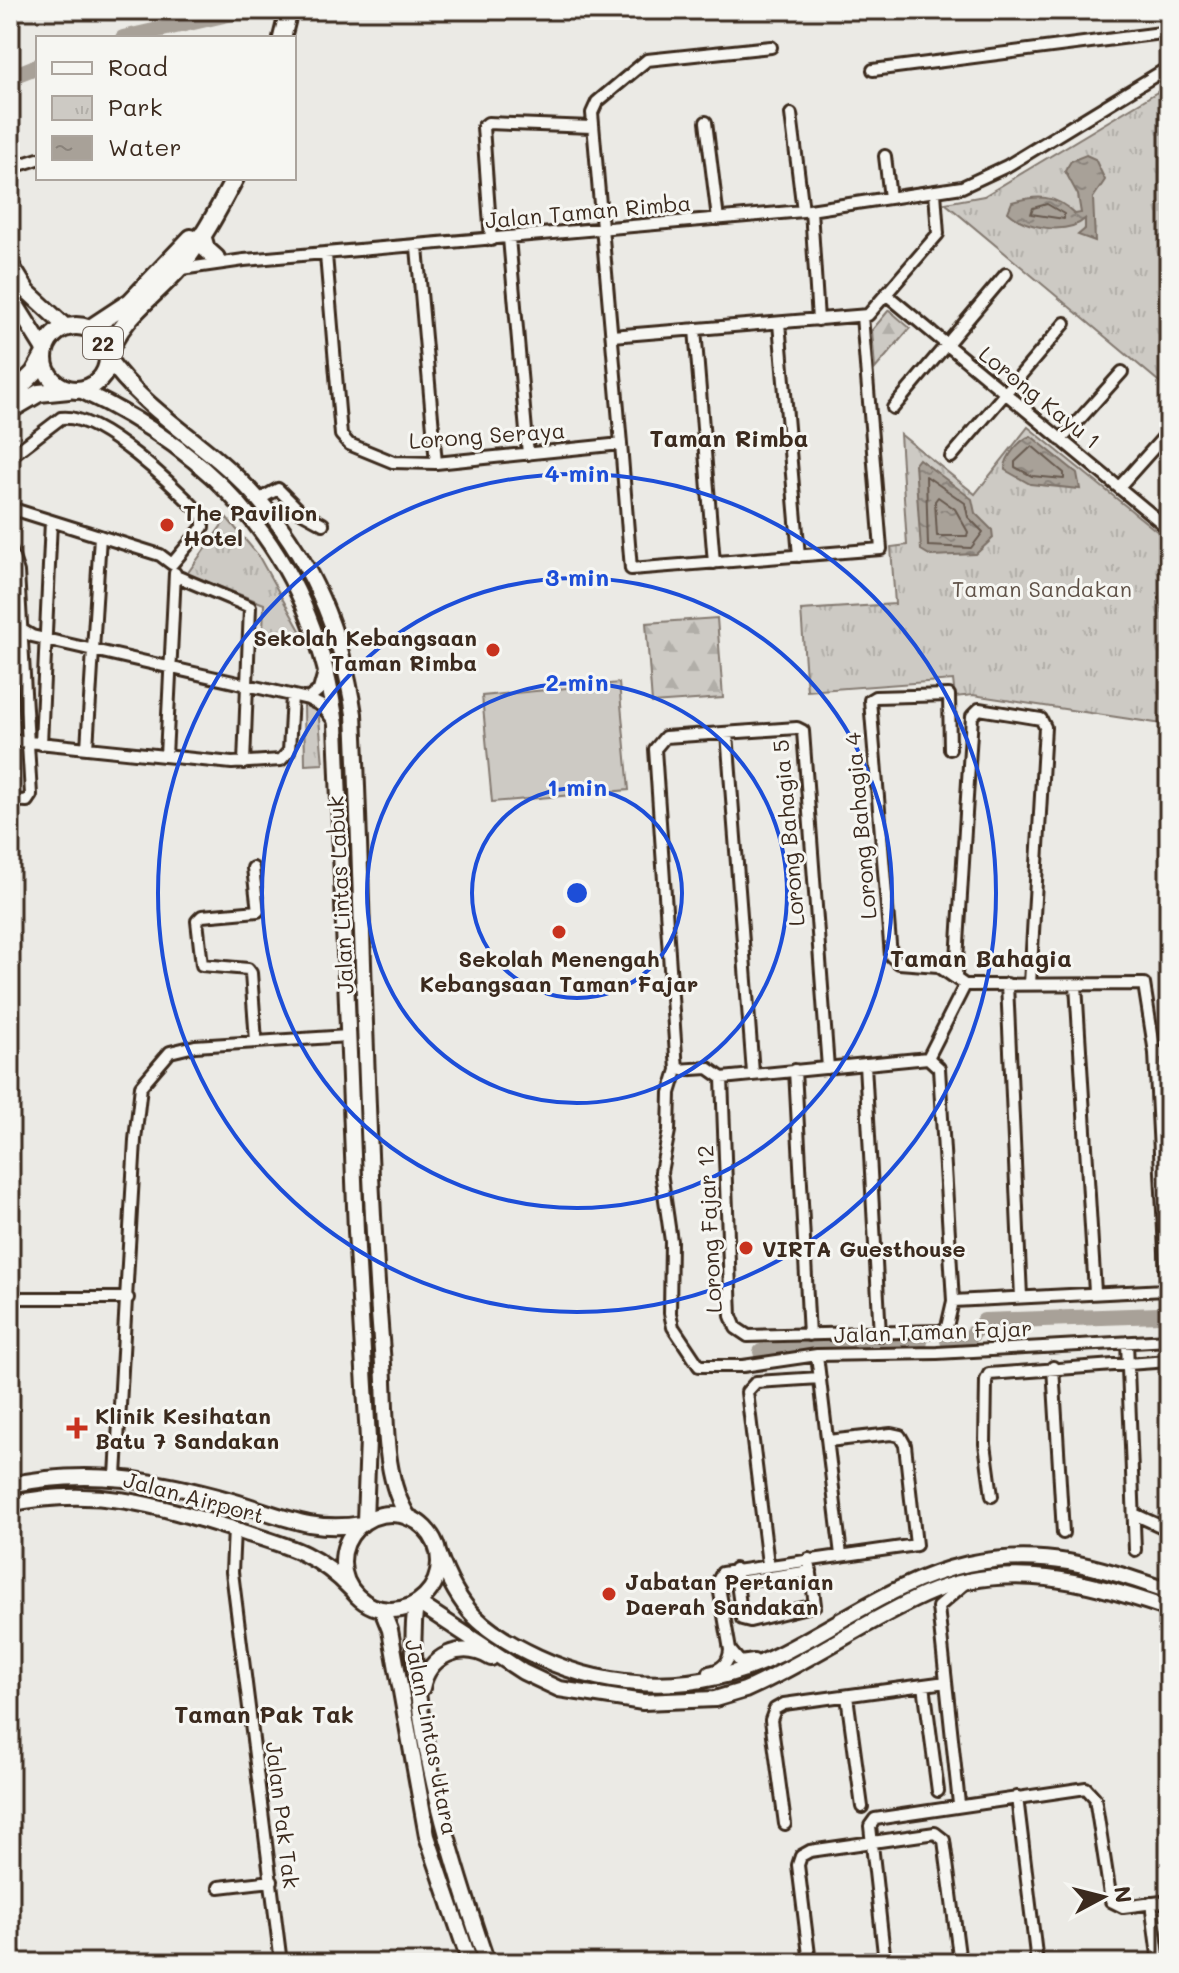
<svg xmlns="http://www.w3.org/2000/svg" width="1179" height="1973" viewBox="0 0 1179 1973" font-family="Mali,sans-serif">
<defs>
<pattern id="forest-firs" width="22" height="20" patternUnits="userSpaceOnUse" patternTransform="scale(2)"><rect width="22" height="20" fill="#cdcac4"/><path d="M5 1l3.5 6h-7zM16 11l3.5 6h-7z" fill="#b1aea8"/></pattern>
<pattern id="park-tufts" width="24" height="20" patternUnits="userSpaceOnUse" patternTransform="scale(2)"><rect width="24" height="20" fill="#cdcac4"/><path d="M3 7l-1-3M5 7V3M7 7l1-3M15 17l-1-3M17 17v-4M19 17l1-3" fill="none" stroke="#b1aea8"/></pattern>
<pattern id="water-ripples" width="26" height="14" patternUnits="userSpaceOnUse" patternTransform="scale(2)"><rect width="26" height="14" fill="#a8a198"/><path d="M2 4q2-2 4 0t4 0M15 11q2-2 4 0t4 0" fill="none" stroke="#8a837b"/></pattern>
</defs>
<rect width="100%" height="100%" fill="#ebeae5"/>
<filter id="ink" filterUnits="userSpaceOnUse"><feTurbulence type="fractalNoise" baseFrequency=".0125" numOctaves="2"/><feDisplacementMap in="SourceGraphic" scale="16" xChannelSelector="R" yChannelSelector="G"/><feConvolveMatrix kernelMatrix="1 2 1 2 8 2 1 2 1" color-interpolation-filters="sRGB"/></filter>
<g filter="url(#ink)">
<path fill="url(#forest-firs)" stroke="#847a71" stroke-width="2" d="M889,310L910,328L875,369L872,330Z
M717,618L723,698L652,703L646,623Z"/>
<path fill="url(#park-tufts)" stroke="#847a71" stroke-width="2" d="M1169,85V390L945,203L984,196Z
M1028,427L1169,541V725L973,695L955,697L953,680L807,691L801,610L895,604L891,547L907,545L900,434L975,494Z
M227,518L258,555L302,634L263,632L264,604L187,574Z
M304,704L318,707L323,764L305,765Z"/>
<path fill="#cdcac4" stroke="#847a71" stroke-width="2" d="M619,683L629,790L492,802L482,696Z"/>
<path fill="url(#water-ripples)" stroke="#7c7167" stroke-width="2" d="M1086,155L1095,159L1105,180L1093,198L1095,241L1078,235L1085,229V219C1067,235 1026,229 1008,212L1012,202C1037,195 1055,194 1075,214L1081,213L1078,195L1065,171L1071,161Z
M1031,436L1077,473L1080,489L1030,484L1005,470C1004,458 1020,439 1031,436Z
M919,459L972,499L975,513L992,530L993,538L976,554L931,556L921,550L915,464Z"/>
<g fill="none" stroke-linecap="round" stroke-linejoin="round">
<path stroke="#675a4f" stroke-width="2" d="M1047,204L1064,214V219L1031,214L1033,208Z
M1032,446L1064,473V479L1032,476L1015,467V462Z
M926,476L965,503L968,517L983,532L971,548L928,546Z
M938,497L955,509L968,532L967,536H937L935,501Z"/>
<path stroke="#a8a198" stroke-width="16" d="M123,38L246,10
M10,77L38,66
M948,1341L970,1337L984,1321L1160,1315
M761,1352L920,1342"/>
<defs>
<path id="minor" d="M873,70L1169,32
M791,114L803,211
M706,122L718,219
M885,156L890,198
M10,168L38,159
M811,210L818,320
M509,238L528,454
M491,240L483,127L488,123L592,127
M417,247L436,463
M326,255L341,435L349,444L393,462L436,463L621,444L592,113L597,102L647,60L771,47
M181,269L244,260L803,211L962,187L1007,166L1169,67
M887,295L1169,529
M779,323L799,556
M695,329L714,563
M612,336L868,315L938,234L935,192
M893,408L1006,274
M1061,440L1122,372
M621,444L631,569L881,549L862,316
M10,457L61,418C99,412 177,489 203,516V527L172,564
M951,457L1065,323
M1119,487L1169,431
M260,499L278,489L301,512L323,524
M10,508L160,555L172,564
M10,549L18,572L31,795L27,801L10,800
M176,576L250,607L244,763
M10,623L32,636L308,699L322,706L333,720
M308,699L319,690L324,672
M727,733L753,1073
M10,740L232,763L281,760L289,751L292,696
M41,744L51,521
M87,748L100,536
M950,749L949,695L875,697L870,700L891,956L899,963L938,966L965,985L1144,984L1155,1053L1169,1330
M166,756L175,573
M253,868L258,911L202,916L197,921L202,965L248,969L251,973L256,1041
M956,976L972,716L979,709L1041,719L1045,727L1030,984
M1007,984L1021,1297
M1076,985L1095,1292
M1155,1053H1169
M928,1058L965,985
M865,1064L880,1335
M828,1068L803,731L797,728L665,737L655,749L677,1070L670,1093L669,1131L661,1172L671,1241L670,1313L673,1327L699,1366H743L817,1355L937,1353L1169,1340
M677,1070L708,1068L722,1078L731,1316L736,1328L748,1336L941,1331L947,1327L953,1301L939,1068L928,1058
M795,1070L809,1335
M722,1078L928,1058
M10,1298H128
M953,1301L1165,1290
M1127,1342L1135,1550
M817,1355L841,1555
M1053,1367L1063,1533
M116,1476L135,1140L141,1086L170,1052L195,1046L348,1036
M992,1496L985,1444L986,1380L989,1374L1169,1361
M1134,1514L1169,1530
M234,1529L232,1572L281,1963
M768,1564L747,1392L756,1382L820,1378
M735,1569L742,1619L750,1621L815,1605L809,1559
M737,1582L811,1571
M938,1607L959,1804
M938,1607L963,1585
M730,1650L718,1581L722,1573L916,1545L905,1445L900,1436L891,1434L828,1441
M709,1672C722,1670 729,1663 730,1650L740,1662L754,1660
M924,1685L938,1791
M847,1696L862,1807
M1017,1797L1037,1963
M785,1824L771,1720L775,1709L784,1704L946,1682
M219,1887L272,1881
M1151,1903L1159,1963
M810,1963L798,1865L801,1856L810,1851L935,1833L944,1840L960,1963
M885,1963L870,1826L875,1819L1086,1788L1095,1798L1111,1901L1123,1907L1169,1901"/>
<path id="major" d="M10,263L28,292L67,328
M10,295L45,351
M107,357C138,401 179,427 219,461C297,527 339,614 354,714C364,931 365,1148 383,1364C387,1412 381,1476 409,1518
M80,390C226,458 315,565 336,725L356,1231L368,1439L365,1521
M10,1485C87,1468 158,1480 232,1501C280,1515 312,1533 362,1524
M10,1504C93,1486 154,1504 233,1529C282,1545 314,1550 351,1589
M343 1562a48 48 0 1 1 96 0a48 48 0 1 1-96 0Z
M438,1552C459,1611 482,1631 538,1657C615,1693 702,1693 778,1655C842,1623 897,1580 968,1564C1044,1548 1098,1567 1169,1591
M418,1603L523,1672L559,1689L643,1702L715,1699L745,1690C807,1663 862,1623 924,1595C1005,1559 1090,1581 1169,1609
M416,1605C410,1642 416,1678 421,1715C434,1801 459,1880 487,1963
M382,1610L390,1630L427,1836L470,1963
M422,1688C428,1656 461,1640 491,1658"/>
<path id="highway" d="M282,38L289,10
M202,235L206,249L216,258
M44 358a32 32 0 1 1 64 0a32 32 0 1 1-64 0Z
M89,329L130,302L191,238
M107,357C121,316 153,298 180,267C202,241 219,208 235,178
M10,397L34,373L44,355
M10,410L39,393L69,390"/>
</defs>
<use href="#minor" stroke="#3b2a1e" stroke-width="16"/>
<use href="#major" stroke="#3b2a1e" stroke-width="20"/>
<use href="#highway" stroke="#3b2a1e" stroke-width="22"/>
<use href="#minor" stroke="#f6f6f2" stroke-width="10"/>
<use href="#major" stroke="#f6f6f2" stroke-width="14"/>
<use href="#highway" stroke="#f6f6f2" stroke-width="16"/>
</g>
</g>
<g fill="none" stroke="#1d4ed8" stroke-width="4">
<circle cx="577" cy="893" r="105"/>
<circle cx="577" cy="893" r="210"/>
<circle cx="577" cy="893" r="315"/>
<circle cx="577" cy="893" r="419"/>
</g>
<g fill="#c8321e" stroke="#f6f6f2" stroke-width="3">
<circle cx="167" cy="525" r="8"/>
<circle cx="493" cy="650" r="8"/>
<circle cx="559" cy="932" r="8"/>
<circle cx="746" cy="1248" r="8"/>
<path d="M73 1416h8v8h8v8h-8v8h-8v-8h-8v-8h8z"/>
<circle cx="609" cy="1594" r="8"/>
</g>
<g text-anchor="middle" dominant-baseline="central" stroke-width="6" stroke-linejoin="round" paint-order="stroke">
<rect fill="#f6f6f2" stroke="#73675e" stroke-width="2" x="83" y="327" width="40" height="32" rx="6"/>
<g font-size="20" font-weight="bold" fill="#3b2a1e">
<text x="103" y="343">22</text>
</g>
<g font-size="22" fill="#3b2a1e" stroke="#f6f6f2">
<text transform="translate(588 211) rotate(-5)">Jalan Taman Rimba</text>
<text transform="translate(1040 397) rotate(39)">Lorong Kayu 1</text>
<text transform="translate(487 435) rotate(-4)">Lorong Seraya</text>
<text transform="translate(860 826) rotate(-95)">Lorong Bahagia 4</text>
<text transform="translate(788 833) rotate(-95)">Lorong Bahagia 5</text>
<text transform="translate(340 895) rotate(-93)">Jalan Lintas Labuk</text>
<text transform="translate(709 1229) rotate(-93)">Lorong Fajar 12</text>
<text transform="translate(933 1331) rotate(-2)">Jalan Taman Fajar</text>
<text transform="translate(194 1497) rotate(15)">Jalan Airport</text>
<text transform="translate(432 1737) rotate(79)">Jalan Lintas Utara</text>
<text transform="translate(283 1815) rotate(83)">Jalan Pak Tak</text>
</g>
<g font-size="22" font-weight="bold" fill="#3b2a1e" stroke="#f6f6f2" text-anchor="start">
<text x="183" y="512">The Pavilion<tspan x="183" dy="25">Hotel</tspan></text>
<text x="477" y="637" text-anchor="end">Sekolah Kebangsaan<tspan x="477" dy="25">Taman Rimba</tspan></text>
<text x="559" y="958" text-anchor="middle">Sekolah Menengah<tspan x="559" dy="25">Kebangsaan Taman Fajar</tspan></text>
<text x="762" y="1248">VIRTA Guesthouse</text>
<text x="95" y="1415">Klinik Kesihatan<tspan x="95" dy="25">Batu 7 Sandakan</tspan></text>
<text x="625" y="1581">Jabatan Pertanian<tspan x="625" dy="25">Daerah Sandakan</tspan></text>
</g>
<g font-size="22" fill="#605248" stroke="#f6f6f2">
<text x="1042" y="588">Taman Sandakan</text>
</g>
<g font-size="24" font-weight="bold" fill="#3b2a1e" stroke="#f6f6f2">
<text x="729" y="437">Taman Rimba</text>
<text x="981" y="957">Taman Bahagia</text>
<text x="264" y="1713">Taman Pak Tak</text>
</g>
</g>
<circle cx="577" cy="893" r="12" fill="#1d4ed8" stroke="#f6f6f2" stroke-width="4"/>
<g font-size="24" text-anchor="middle" font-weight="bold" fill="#1d4ed8" stroke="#f6f6f2" stroke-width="6" stroke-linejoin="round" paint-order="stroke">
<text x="577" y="482">4 min</text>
<text x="577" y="586">3 min</text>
<text x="577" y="691">2 min</text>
<text x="577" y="796">1 min</text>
</g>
<rect width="1179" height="1973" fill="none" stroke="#f6f6f2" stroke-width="40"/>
<rect x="20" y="20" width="1139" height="1933" fill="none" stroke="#3b2a1e" stroke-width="3" filter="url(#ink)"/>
<rect x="36" y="36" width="260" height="144" fill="#f6f6f2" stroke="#aba49d" stroke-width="2"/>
<rect x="52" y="62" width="40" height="12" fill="#f6f6f2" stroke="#aba49d" stroke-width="2"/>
<text x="108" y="76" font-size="24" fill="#3b2a1e">Road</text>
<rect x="52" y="96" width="40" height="24" fill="url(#park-tufts)" stroke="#aba49d" stroke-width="2"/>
<text x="108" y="116" font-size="24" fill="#3b2a1e">Park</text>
<rect x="52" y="136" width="40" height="24" fill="url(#water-ripples)" stroke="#aba49d" stroke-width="2"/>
<text x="108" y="156" font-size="24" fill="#3b2a1e">Water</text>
<g transform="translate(1103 1897) rotate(83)" stroke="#f6f6f2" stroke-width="6" paint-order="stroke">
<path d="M0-6L14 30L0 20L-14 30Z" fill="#3b2a1e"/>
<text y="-12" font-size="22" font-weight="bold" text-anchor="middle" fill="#3b2a1e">N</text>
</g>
</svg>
